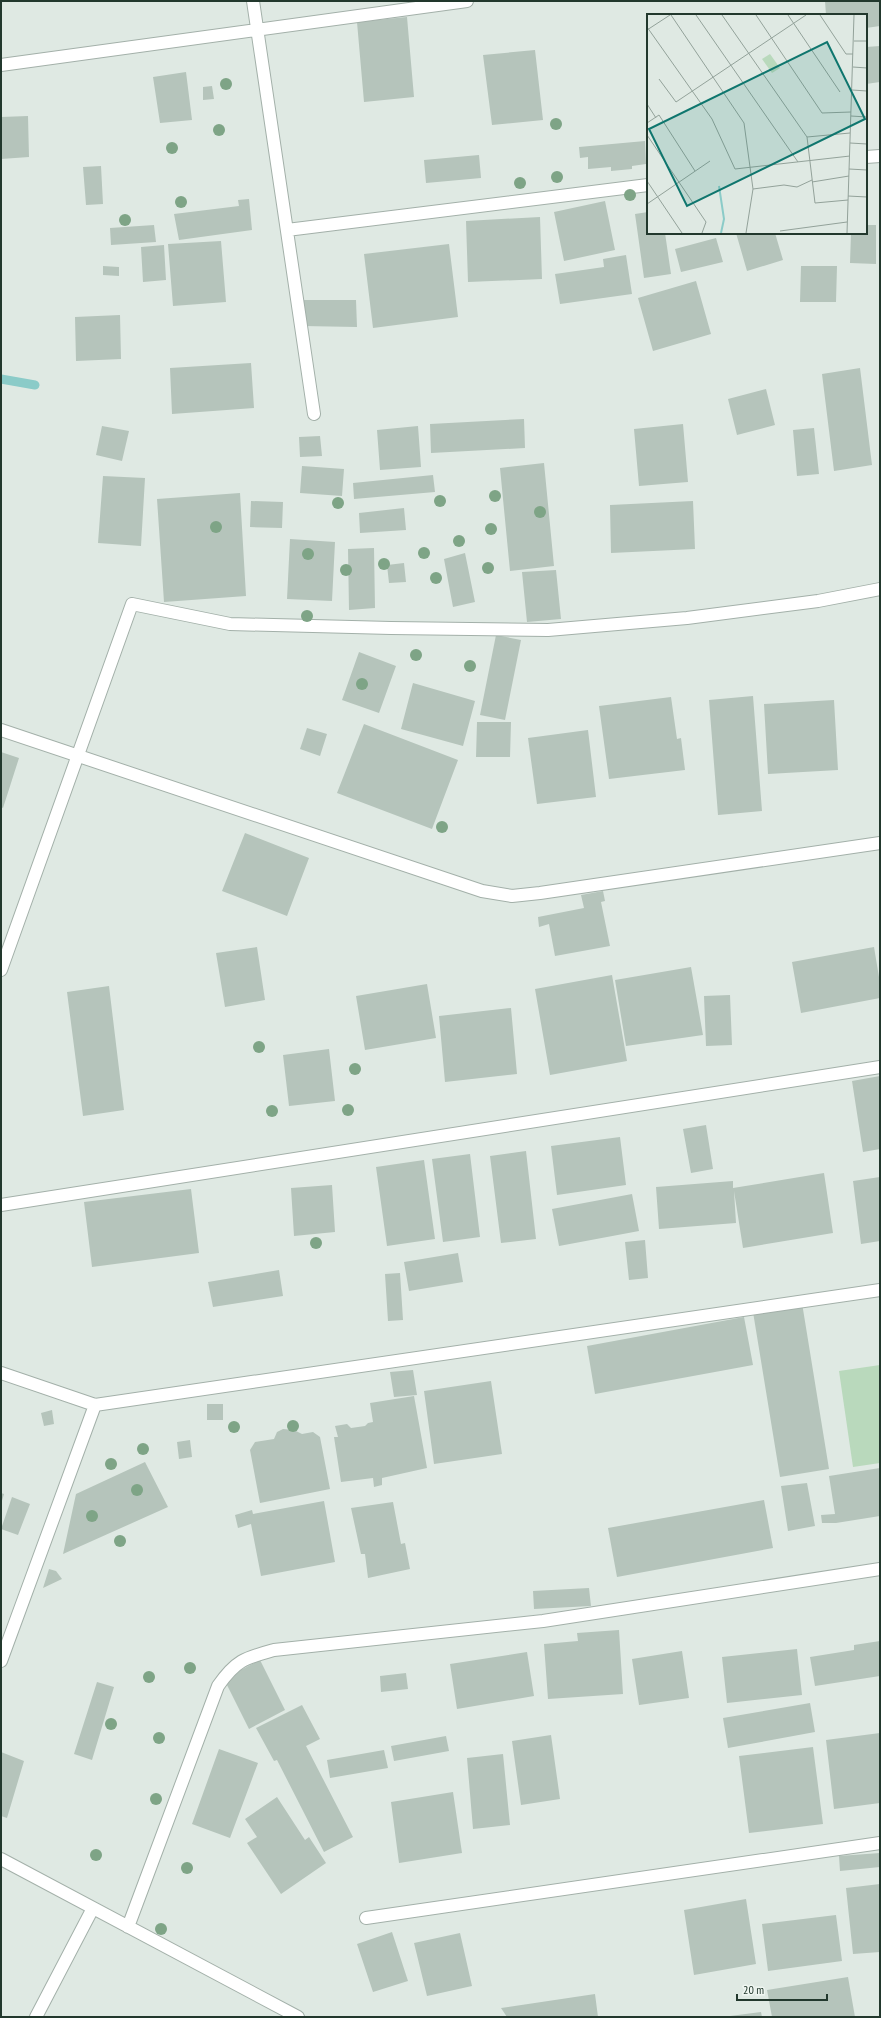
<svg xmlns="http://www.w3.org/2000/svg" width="881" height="2018" viewBox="0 0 881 2018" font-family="'PT Sans Narrow',sans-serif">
<rect width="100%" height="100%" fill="#dfe9e3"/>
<path fill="#b9d9bc" d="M880,1365V1463L853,1467L839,1371Z"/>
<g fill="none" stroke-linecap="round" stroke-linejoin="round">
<path stroke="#8bcbc8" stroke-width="9" d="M1,379L35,385"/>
</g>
<path fill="#b5c4bb" d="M825,1H880V26L866,28V15H826Z
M407,17L414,97L364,102L357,22Z
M880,46V82L866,84V47Z
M535,50L543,120L492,125L483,55Z
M186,72L192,120L160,123L153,77Z
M212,86L214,99L203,100V87Z
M28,116L29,157L1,159V117Z
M645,141L646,164L632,166V169L611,171V167L588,169V157L580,158L579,147Z
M479,155L481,178L426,183L424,160Z
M101,166L103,204L86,205L83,167Z
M249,199L252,230L179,240L174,214L239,206L238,200Z
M605,201L615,250L564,261L554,212Z
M648,212V233H665L671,274L644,278L635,214Z
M540,217L542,279L468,282L466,221Z
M154,225L156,242L111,245L110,228Z
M866,225H876V264L850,263L851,233H866Z
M736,233H775L783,260L747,271Z
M716,238L723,262L681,272L675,249Z
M221,241L226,302L173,306L168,244Z
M449,244L458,317L373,328L364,254Z
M164,245L166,280L143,282L141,247Z
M626,255L632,294L560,304L555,274L604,267L603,259Z
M103,266L119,267V276L103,275Z
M801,266H837L836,302H800Z
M696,281L711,334L653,351L638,298Z
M301,300H356L357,327L303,326Z
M120,315L121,359L76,361L75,317Z
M251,363L254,408L172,414L170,368Z
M860,368L872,465L834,471L822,374Z
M766,389L775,425L737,435L728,399Z
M524,419L525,448L431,453L430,424Z
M683,424L688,482L639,486L634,429Z
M102,426L129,431L122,461L96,455Z
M418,426L421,467L380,470L377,430Z
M814,428L819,474L797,476L793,430Z
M320,436L322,456L300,457L299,437Z
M544,463L554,566L510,571L500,468Z
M302,466L344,469L342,496L300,493Z
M433,475L435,492L354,499L353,483Z
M103,476L145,478L141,546L98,543Z
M240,493L246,596L164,602L157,499Z
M251,501L283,502L282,528L250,527Z
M693,501L695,549L611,553L610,505Z
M404,508L406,530L360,533L359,513Z
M290,539L335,542L332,601L287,599Z
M374,548L375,608L349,610L348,549Z
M465,553L475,602L453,607L444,559Z
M404,563L406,582L389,583L387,565Z
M556,570L561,619L527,622L522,572Z
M496,635L521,640L505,720L480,715Z
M359,652L396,666L379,713L342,700Z
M413,683L475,701L463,746L401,729Z
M753,696L762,811L718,815L709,700Z
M671,697L677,739L681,738L685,770L609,779L599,706Z
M834,700L838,770L768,774L764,704Z
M477,722H511L510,757H476Z
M364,724L458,760L432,829L337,793Z
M307,728L327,734L320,756L300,749Z
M588,730L596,797L537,804L528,738Z
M1,752L19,758L3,808L1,807Z
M245,833L309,858L287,916L222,891Z
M603,891L605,901L601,902L610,946L555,956L549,924L539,927L538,917L584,908L581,895Z
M257,947L265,1000L225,1007L216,953Z
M874,947L880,983V998L801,1013L792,962Z
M691,967L703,1035L626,1046L615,980Z
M612,975L627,1061L550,1075L535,989Z
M427,984L436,1038L365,1050L356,996Z
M109,986L124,1110L83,1116L67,992Z
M730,995L732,1045L706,1046L704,996Z
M511,1008L517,1074L445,1082L439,1016Z
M329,1049L335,1101L289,1106L283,1055Z
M880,1076V1149L863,1152L852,1081Z
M706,1125L713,1169L691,1173L683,1129Z
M620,1137L626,1185L557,1195L551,1146Z
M526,1151L536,1239L501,1243L490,1156Z
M470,1154L480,1237L443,1242L432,1159Z
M424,1160L435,1239L387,1246L376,1167Z
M824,1173L833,1233L743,1248L734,1191L736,1223L659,1229L656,1187L733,1181V1188Z
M880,1177V1241L861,1244L853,1181Z
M332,1185L335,1232L294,1236L291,1188Z
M191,1189L199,1253L92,1267L84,1202Z
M632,1194L639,1231L559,1246L552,1209Z
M645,1240L648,1278L629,1280L625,1242Z
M458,1253L463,1282L409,1291L404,1262Z
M279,1270L283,1296L213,1307L208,1282Z
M400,1273L403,1320L388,1321L385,1274Z
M802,1303L829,1469L780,1477L753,1312Z
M744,1317L753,1365L595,1394L587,1346Z
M413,1370L417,1395L394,1397L390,1372Z
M491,1381L502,1454L434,1464L424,1391Z
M414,1396L427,1468L382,1478V1485L374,1487L373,1478L341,1482L334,1437H338L335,1426L347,1424L351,1428L365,1426L368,1423L373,1422L370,1403Z
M207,1404H223V1420H207Z
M52,1410L54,1424L44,1426L41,1413Z
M283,1429L294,1430L302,1434L313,1432L320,1437L330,1489L260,1503L250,1450L255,1442L274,1439L277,1432Z
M190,1440L192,1457L179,1459L177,1442Z
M145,1462L168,1507L63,1554L76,1494Z
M880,1468V1516L836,1523H822L821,1515L835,1514L829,1476Z
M807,1483L815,1526L788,1531L781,1486Z
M1,1493L4,1494L1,1504Z
M12,1497L30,1504L18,1535L1,1529Z
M764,1500L773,1548L617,1577L608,1528Z
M324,1501L335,1562L261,1576L251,1524L238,1528L235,1515L252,1510L253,1514Z
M393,1502L401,1544L405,1543L410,1569L368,1578L365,1554H361L351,1508Z
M49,1569L56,1571L62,1579L43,1588Z
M589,1588L591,1606L534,1609L533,1591Z
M619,1630L623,1694L548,1699L544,1644L578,1641L577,1633Z
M880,1641V1676L815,1686L810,1657L854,1650V1645Z
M797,1649L802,1695L727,1703L722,1657Z
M682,1651L689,1698L639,1705L632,1659Z
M527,1652L534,1696L457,1709L450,1664Z
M260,1660L285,1710L249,1729L224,1679Z
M406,1673L408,1689L381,1692L380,1676Z
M97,1682L114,1687L92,1760L74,1754Z
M810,1703L815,1732L728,1748L723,1718Z
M302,1705L320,1739L306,1746L353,1837L324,1852L277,1760L274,1761L256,1728Z
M880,1733V1803L834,1809L826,1740Z
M551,1735L560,1799L521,1805L512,1741Z
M446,1736L449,1751L394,1761L391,1746Z
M813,1747L823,1824L749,1833L739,1756Z
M219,1749L258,1763L230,1838L192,1824Z
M384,1750L388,1768L330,1778L327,1760Z
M1,1752L24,1761L7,1818L1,1816Z
M503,1754L510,1825L473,1829L467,1758Z
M453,1792L462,1853L399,1863L391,1802Z
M277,1797L305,1840L309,1837L326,1863L281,1894L247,1843L257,1837L245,1819Z
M880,1853V1867L840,1871L839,1856Z
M880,1884V1952L853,1954L846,1888Z
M746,1899L756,1964L694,1975L684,1910Z
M836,1915L842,1961L768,1971L762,1924Z
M392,1932L408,1981L373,1992L357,1944Z
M460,1933L472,1986L427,1996L414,1943Z
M848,1977L855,2017H772L767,1990Z
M595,1994L598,2017H507L501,2008Z
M761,2012L762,2017H730V2016Z"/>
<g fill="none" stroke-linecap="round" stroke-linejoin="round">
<defs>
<path id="street" d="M253,1L314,414
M1,65L467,1
M866,157L880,156
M287,230L648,185
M1,730L482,891L512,896L540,893L880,843
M1,970L132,604L230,624L391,628L548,630L687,618L818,601L880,589
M1,1205L880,1067
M1,1373L95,1405L880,1290
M1,1661L95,1405
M1,1859L298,2017
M366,1918L880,1843
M128,1927L218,1686C236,1660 245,1658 274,1650L543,1621L880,1569
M36,2017L93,1908"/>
</defs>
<use href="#street" stroke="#a3b0a9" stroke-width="14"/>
<use href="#street" stroke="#fff" stroke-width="12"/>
</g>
<g fill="#7ea486">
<circle cx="226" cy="84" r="6"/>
<circle cx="556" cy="124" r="6"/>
<circle cx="219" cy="130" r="6"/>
<circle cx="172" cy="148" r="6"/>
<circle cx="557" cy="177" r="6"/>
<circle cx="520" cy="183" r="6"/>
<circle cx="630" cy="195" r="6"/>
<circle cx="181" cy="202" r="6"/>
<circle cx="125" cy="220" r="6"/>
<circle cx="495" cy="496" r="6"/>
<circle cx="440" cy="501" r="6"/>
<circle cx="338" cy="503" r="6"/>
<circle cx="540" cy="512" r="6"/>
<circle cx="216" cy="527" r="6"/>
<circle cx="491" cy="529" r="6"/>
<circle cx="459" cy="541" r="6"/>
<circle cx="424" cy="553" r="6"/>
<circle cx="308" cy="554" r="6"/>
<circle cx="384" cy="564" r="6"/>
<circle cx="488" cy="568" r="6"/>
<circle cx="346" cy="570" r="6"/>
<circle cx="436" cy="578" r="6"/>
<circle cx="307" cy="616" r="6"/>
<circle cx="416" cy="655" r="6"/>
<circle cx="470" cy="666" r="6"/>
<circle cx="362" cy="684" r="6"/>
<circle cx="442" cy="827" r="6"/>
<circle cx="259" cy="1047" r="6"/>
<circle cx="355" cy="1069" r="6"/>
<circle cx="348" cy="1110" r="6"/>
<circle cx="272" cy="1111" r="6"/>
<circle cx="316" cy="1243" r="6"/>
<circle cx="293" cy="1426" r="6"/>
<circle cx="234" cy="1427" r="6"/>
<circle cx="143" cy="1449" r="6"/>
<circle cx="111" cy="1464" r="6"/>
<circle cx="137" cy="1490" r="6"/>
<circle cx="92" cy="1516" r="6"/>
<circle cx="120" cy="1541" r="6"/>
<circle cx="190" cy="1668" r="6"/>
<circle cx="149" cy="1677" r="6"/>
<circle cx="111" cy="1724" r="6"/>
<circle cx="159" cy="1738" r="6"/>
<circle cx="156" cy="1799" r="6"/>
<circle cx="96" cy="1855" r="6"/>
<circle cx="187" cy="1868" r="6"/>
<circle cx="161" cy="1929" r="6"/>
</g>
<g transform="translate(647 14)">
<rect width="220" height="220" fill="#dfe9e3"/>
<path d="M123,40L133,54L125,59L115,45Z" fill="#b9d9bc"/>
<path fill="none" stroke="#8bcbc8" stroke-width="2" d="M72,172L77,205L74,219"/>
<path fill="none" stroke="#93a29a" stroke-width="1" d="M24,1L97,109L106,175L99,219M49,1L151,148M75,1L160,123L168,189L201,186M109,1L175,99L204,98M141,1L193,78M173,1L199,40H206M0,13L65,105L88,155L203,142M0,16L23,1M207,27H220M206,53L220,54M12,65L29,88L159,1M205,76L220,77M0,90L9,104M204,102L220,103M0,109L12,101L48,157M0,121L59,208L55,219M160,123L203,119M203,129L220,130M202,155L220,156M0,167L35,219M165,168L202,162M106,175L137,171L150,173L165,166M201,182L220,183M0,190L63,147M133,217L200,208M200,219L207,1"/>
<path fill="#0f766e" fill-opacity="0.15" stroke="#0f766e" stroke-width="2" d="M180,28L218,105L40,192L2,115Z"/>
<rect width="220" height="220" fill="none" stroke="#22382d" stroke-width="2"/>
</g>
<rect width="881" height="2018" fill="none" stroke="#22382d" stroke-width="4"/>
<path d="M737 1994v6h90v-6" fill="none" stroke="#22382d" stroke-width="2"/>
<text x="743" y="1994" font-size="12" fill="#22382d" stroke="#eff6f1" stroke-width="3" paint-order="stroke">20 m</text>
</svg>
